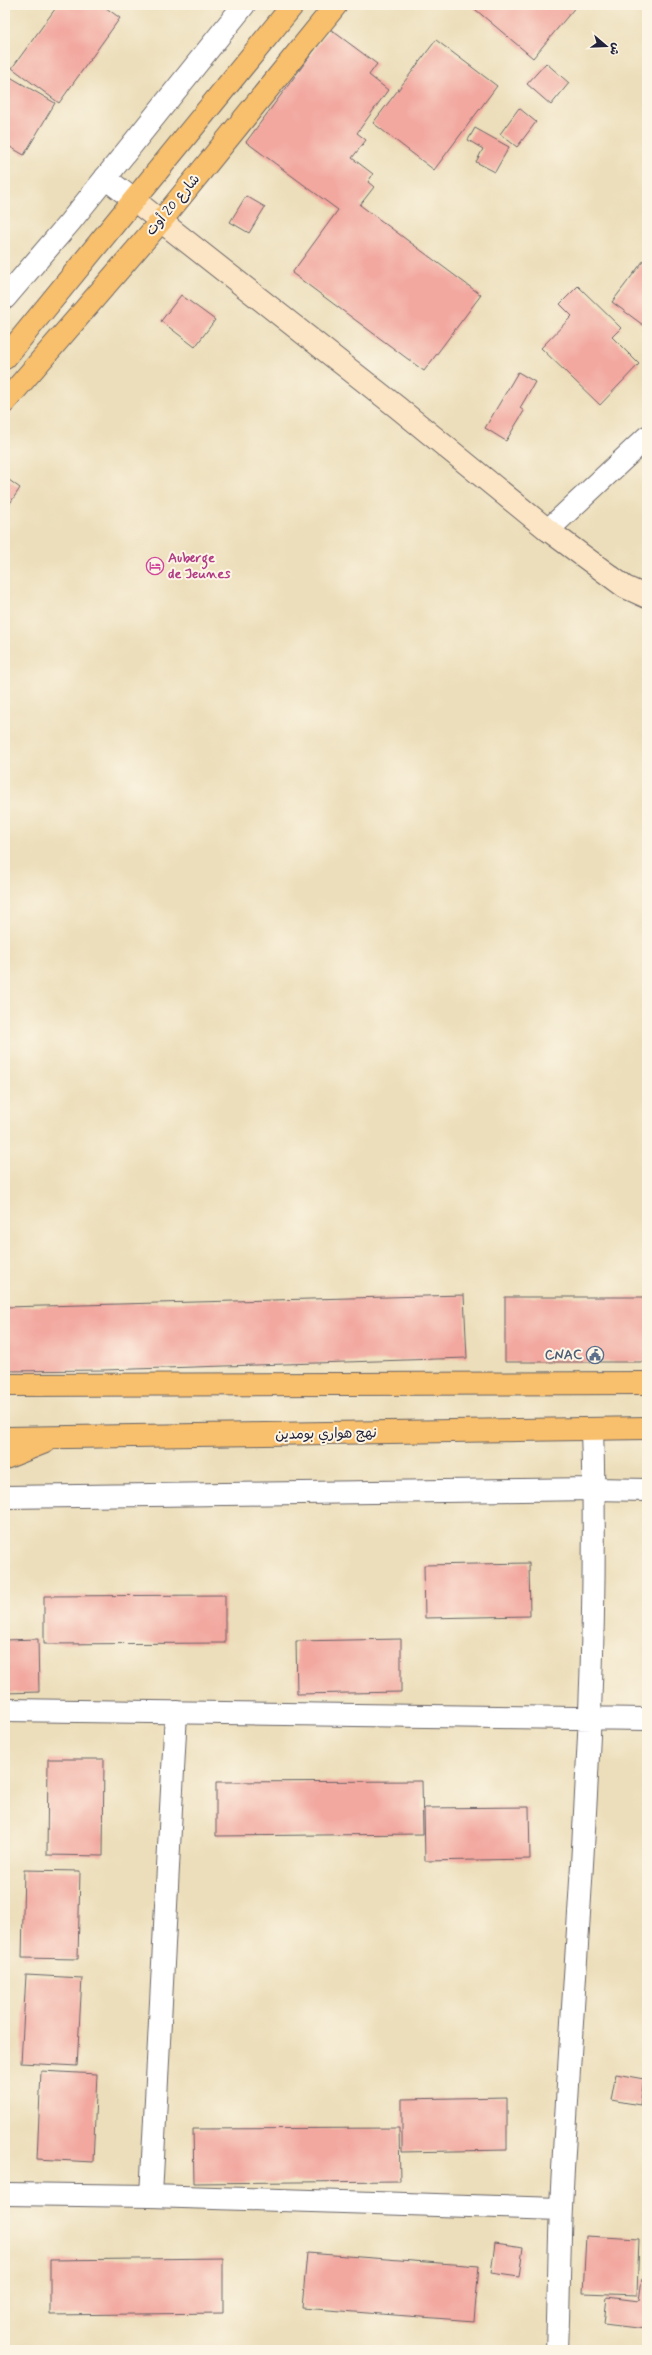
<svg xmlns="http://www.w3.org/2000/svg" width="652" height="2355" viewBox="0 0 652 2355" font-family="Mynerve,'Playpen Sans Arabic',sans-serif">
<rect width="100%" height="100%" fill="#fcf5e5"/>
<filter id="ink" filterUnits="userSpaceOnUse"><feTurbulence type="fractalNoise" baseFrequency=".025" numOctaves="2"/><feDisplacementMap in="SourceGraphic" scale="8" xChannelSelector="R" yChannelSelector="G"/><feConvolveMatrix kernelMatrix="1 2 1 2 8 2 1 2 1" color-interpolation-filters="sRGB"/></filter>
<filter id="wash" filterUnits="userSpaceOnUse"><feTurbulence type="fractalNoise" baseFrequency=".012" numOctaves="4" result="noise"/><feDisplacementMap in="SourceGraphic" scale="16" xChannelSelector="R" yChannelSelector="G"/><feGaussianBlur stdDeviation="0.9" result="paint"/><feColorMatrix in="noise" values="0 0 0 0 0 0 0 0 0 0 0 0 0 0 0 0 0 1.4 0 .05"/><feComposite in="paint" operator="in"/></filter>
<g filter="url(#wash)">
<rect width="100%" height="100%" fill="#ecdeba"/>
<g id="blocks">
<path fill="#f2a79f" d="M58,5H102L120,18L59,103L12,68Z
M470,5H577L533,58Z
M330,29L377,64L369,75L388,90L357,133L366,140L352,158L373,174L368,182L374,187L360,205L481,295L424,371L292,273L338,210L246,142Z
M436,40L497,86L434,170L373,123Z
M546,63L569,83L551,105L527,84Z
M5,74L55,103L24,155L5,144Z
M519,108L536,122L517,147L500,134Z
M475,128L509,147L495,172L476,162L483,149L468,140Z
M246,196L265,207L249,233L230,222Z
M647,256V335L644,332L647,328L612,302Z
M578,286L621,328L612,337L639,364L600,405L541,348L572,316L560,304Z
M181,295L215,320L195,347L161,321Z
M518,372L535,382L520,408L524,411L506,441L485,428Z
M5,477L20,488L5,511Z
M464,1295L467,1358L104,1370L5,1371V1307Z
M505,1297H647V1362H505Z
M529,1563L530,1616L425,1618L424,1565Z
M225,1595V1643L44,1644V1596Z
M38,1639L39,1692L5,1693V1640Z
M401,1639V1692L297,1694L296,1641Z
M48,1759H104L103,1856L47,1855Z
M422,1781L423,1834L216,1836V1782Z
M529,1807L530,1859L425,1861L424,1808Z
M24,1870L80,1871L78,1959L22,1958Z
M26,1975L82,1978L77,2066L21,2063Z
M41,2071L97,2074L93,2162L37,2159Z
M616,2074L644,2079L640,2105L611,2100Z
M507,2097V2150L402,2152V2099Z
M399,2128L400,2181L194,2183L193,2129Z
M586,2236L639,2239L637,2295L583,2293Z
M495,2243L523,2247L519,2277L491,2273Z
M307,2253L479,2266L474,2321L302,2308Z
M223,2258V2313L50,2315V2260Z
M642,2279H647L645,2329L604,2324L607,2297L639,2301Z"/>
</g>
</g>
<g filter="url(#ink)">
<use href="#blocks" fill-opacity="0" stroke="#696467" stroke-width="1"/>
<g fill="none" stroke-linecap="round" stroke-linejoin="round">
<defs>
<path id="street" d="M105,178L134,200
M5,298L70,222L244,5
M548,530L647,437
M5,1497L594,1489L647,1490
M5,1710L647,1719
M176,1712L151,2196L561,2209
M5,2194L151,2196
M557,2350C559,2302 559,2254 561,2207C574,1948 601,1690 592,1430"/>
<path id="secondary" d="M134,200L397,407L548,530L625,587L647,597"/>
<path id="primary" d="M5,358L293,5
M5,402L161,221L336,5
M5,1385L647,1383
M5,1438L647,1428
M5,1458L45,1442"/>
</defs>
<use href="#street" stroke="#696467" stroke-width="24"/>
<use href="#secondary" stroke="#696467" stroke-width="24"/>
<use href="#primary" stroke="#696467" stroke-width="24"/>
<use href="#street" stroke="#fff" stroke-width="22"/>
<use href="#secondary" stroke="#fce5c4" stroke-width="22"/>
<use href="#primary" stroke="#f8bf6c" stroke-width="22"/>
</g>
</g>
<defs>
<symbol id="hotel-ring" viewBox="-11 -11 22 22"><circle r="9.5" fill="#fcf5e5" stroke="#d1479c" stroke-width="1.5"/><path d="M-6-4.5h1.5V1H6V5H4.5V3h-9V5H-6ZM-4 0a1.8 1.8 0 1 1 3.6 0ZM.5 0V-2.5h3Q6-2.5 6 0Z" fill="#d1479c"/></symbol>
<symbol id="civic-ring" viewBox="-11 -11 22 22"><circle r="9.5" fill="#fcf5e5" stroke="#5c6f8a" stroke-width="1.5"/><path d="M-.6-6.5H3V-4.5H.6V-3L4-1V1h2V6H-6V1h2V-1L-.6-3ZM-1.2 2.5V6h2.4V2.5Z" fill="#5c6f8a"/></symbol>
</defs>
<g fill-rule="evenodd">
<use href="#hotel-ring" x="145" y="556" width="20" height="20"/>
<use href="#civic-ring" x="585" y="1345" width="20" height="20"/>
</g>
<g text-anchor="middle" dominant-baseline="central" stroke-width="4" stroke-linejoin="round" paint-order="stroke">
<g font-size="14" fill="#22223b" stroke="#fcf5e5">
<text transform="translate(173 205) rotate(-50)">شارع 20 أوت</text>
<text transform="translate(326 1434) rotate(-1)">نهج هواري بومدين</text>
</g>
<g font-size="14" font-weight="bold" fill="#b23c85" stroke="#fcf5e5" text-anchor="start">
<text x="168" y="558">Auberge<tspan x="168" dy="16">de Jeunes</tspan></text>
</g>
<g font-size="14" font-weight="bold" fill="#4e5e75" stroke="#fcf5e5" text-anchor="end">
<text x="582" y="1355">CNAC</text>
</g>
</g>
<rect width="652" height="2355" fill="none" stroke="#fcf5e5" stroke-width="20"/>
<g transform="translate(606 46) rotate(109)" stroke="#fcf5e5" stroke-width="3" paint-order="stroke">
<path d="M0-3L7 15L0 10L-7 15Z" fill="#22223b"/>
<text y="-6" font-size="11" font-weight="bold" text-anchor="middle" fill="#22223b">ش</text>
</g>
</svg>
